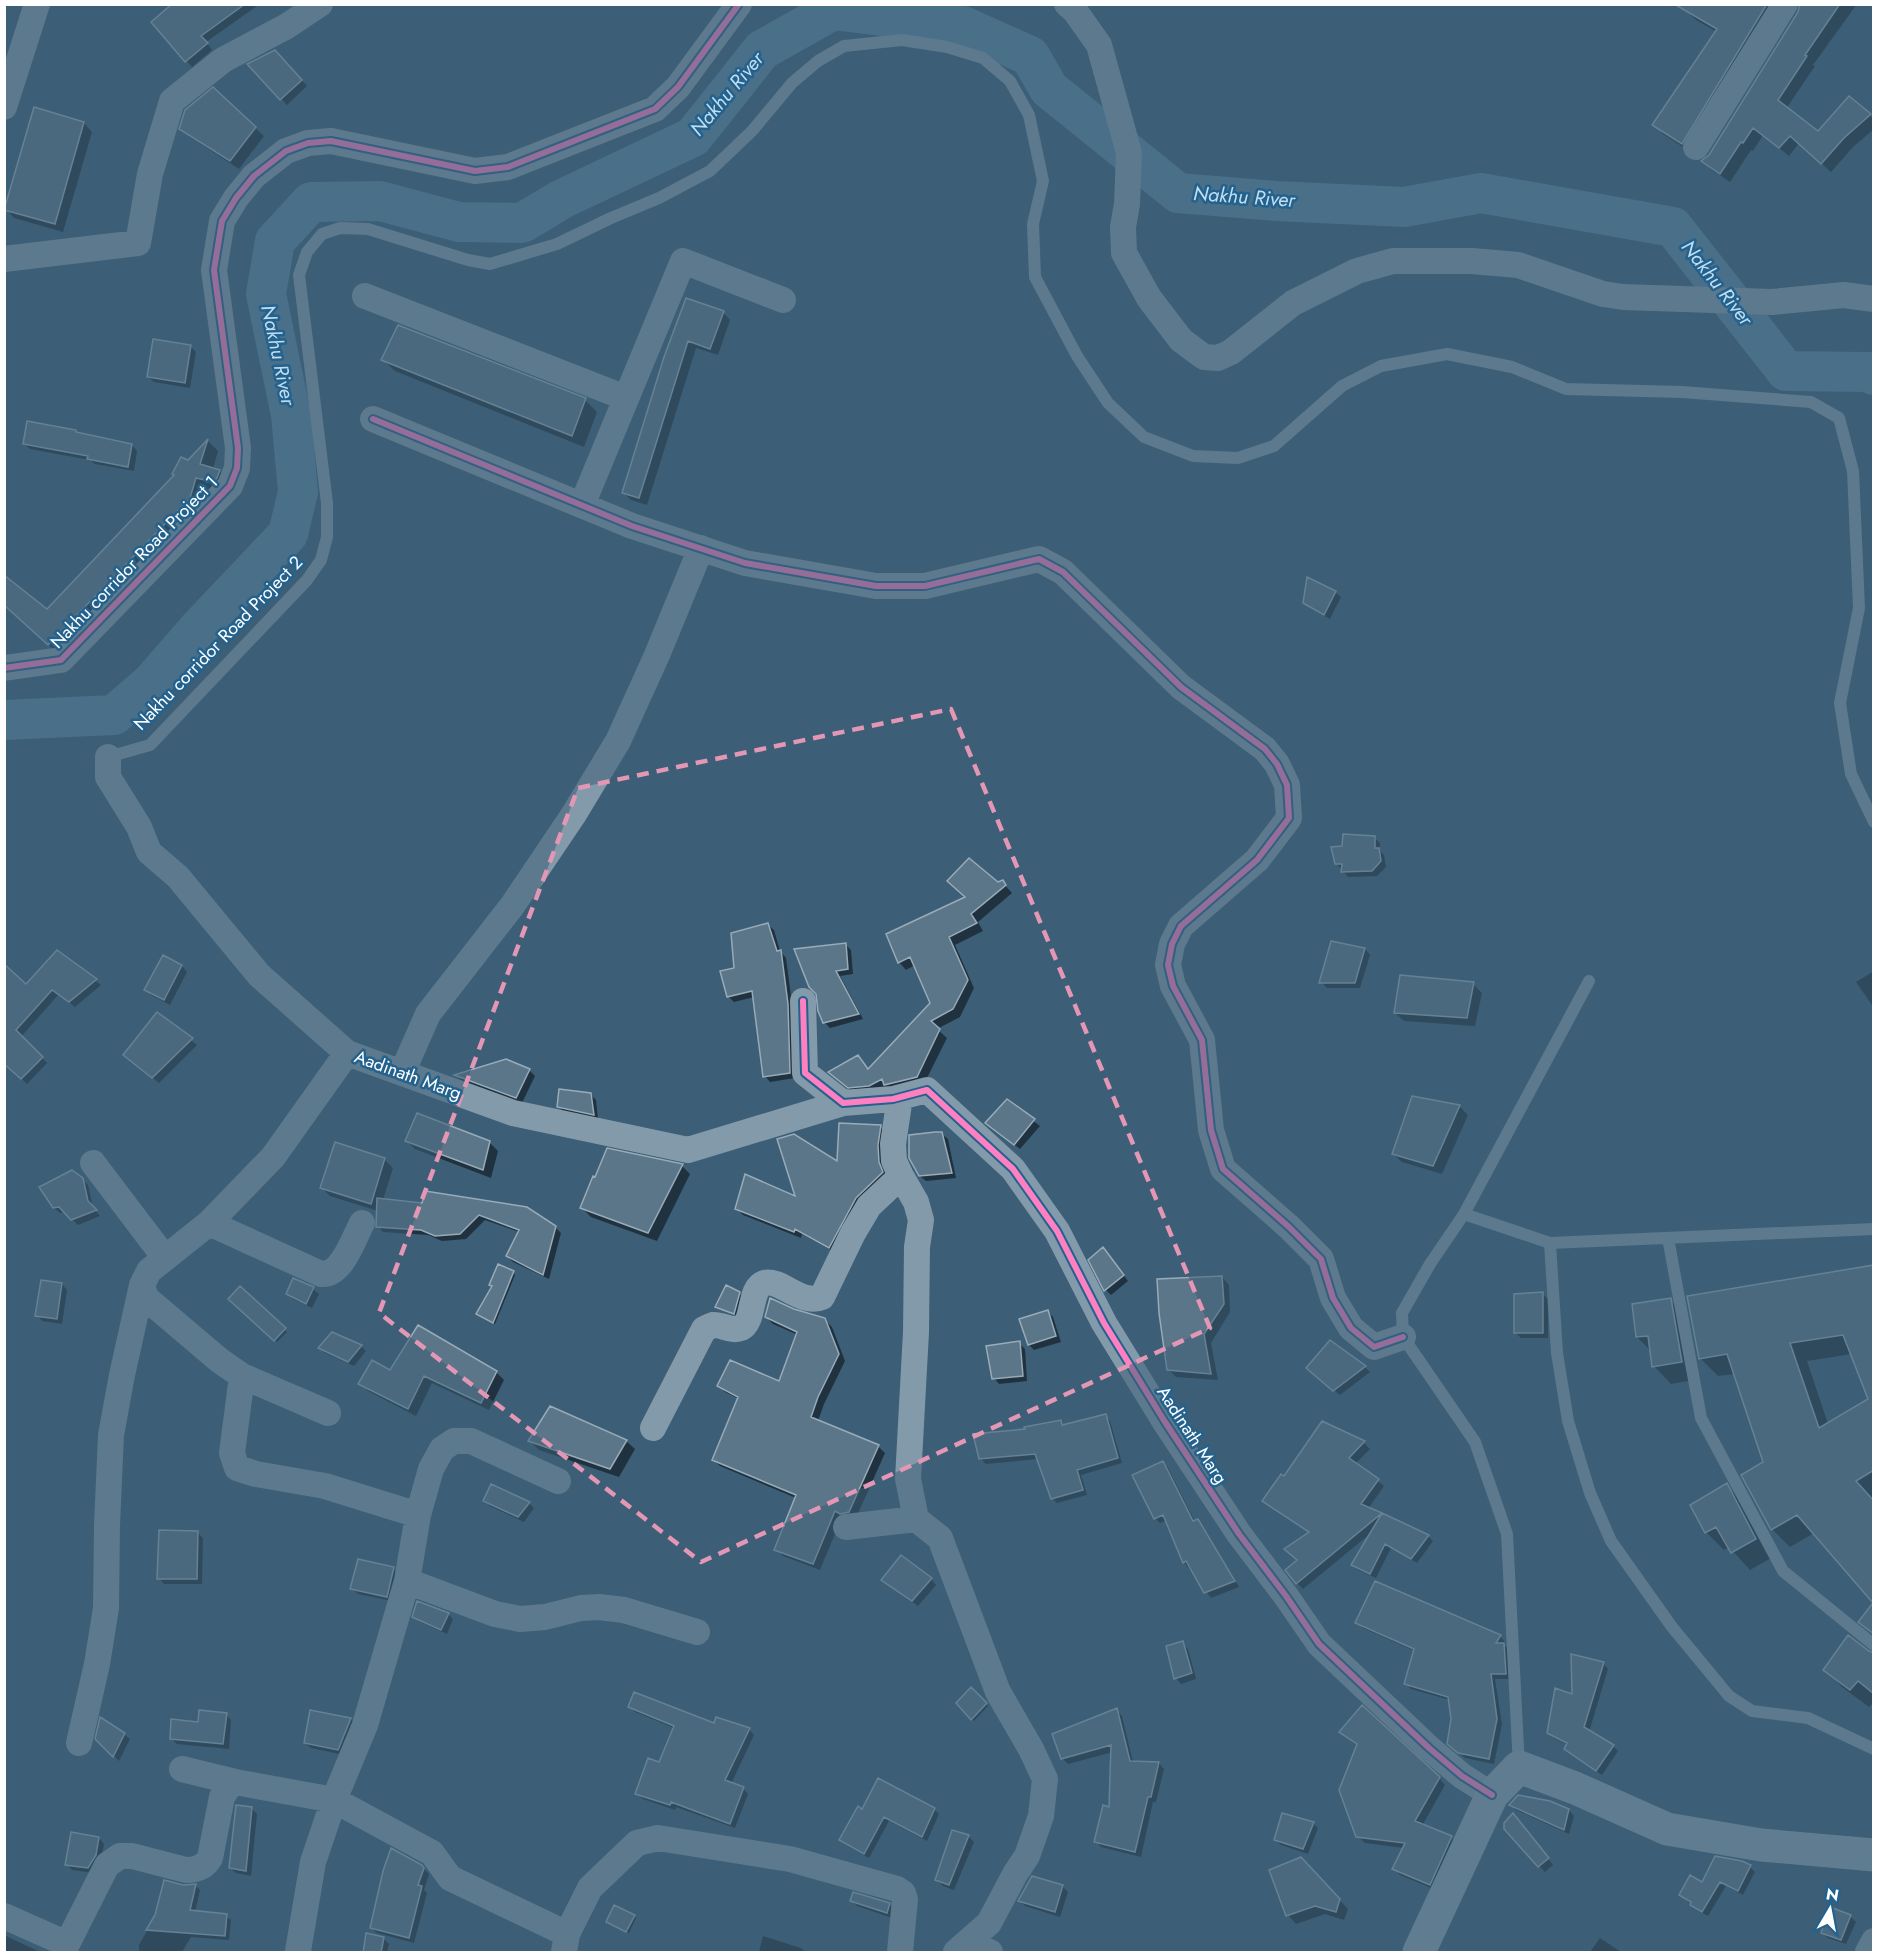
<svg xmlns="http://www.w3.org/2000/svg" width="1878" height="1957" viewBox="0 0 1878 1957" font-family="Jost,sans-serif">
<rect width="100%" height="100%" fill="#3c5e76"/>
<path fill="#0007" fill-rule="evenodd" d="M176,4H256L257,6L206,42L212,50L192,67L153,22Z
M1687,4H1782L1691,152L1663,134L1654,125L1717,32L1696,20L1687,11Z
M1801,4H1857L1813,65L1815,66L1786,109L1818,133L1849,98L1874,119V129L1853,147L1831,172L1799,143L1789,156L1763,135L1753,151L1751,150L1730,182L1712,170L1703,161L1710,156L1799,13Z
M280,57L307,86L287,105L249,65Z
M84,123L92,132L63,232L14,218L6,209Z
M181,128H255L264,136L239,169L190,137Z
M723,312L730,320L718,355L696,348L647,505L631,500L624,493L666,358Z
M191,347L196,352L190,388L154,382L148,377Z
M383,360L585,400L597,412L584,447L395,371Z
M75,431L78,434L132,445L137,451L134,471L95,464L90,460L30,449L24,444Z
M208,441L218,451L213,469L219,471L231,482L225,492L207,489L200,509L60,655L4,604L48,611Z
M1335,592L1341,597L1330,619L1310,608L1304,602Z
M1375,838L1380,843V851L1384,855L1386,867L1377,876L1348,877L1336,863Z
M1002,882L1012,893L978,922L983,931L955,945L974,988L960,1017L937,1029L947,1038L924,1084L856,1094L837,1079L857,1057L869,1070L932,1004L915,965L906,970L899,962Z
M768,925L774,930L780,951L786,958L793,1011L795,1078L770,1082L765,1076L754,997L734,1002L728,996L735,969Z
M1332,942L1365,949L1370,955L1360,988H1327L1321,982Z
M845,944L851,950L853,974L840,976L863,1019L830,1028L824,1022L820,1011Z
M58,952L101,985L75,1007L59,994L21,1037L47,1063L27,1084L4,1062L26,986Z
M163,957L182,966L187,972L170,1005L151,995L146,990Z
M1874,971V1008L1856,982Z
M1473,984L1482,993L1475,1026L1404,1021L1395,1013Z
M157,1014L197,1045L159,1083L131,1060Z
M506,1061L530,1071L535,1076L522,1103L461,1080L457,1076Z
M590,1094L596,1100L598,1119L564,1112L558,1106Z
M1007,1101L1040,1126L1020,1149L993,1128Z
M1459,1106L1468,1115L1442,1174L1402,1162L1393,1154Z
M880,1127L887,1134L889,1180L836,1253L802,1234L801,1238L743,1215L736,1208L798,1199Z
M942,1134L948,1139L956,1178L926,1181L920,1176Z
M406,1140L489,1142L498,1151L491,1178L415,1149Z
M336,1144L385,1160L393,1168L383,1200L423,1205L555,1227L561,1233L549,1279L513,1262L507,1256L519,1232L485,1220L466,1239L442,1241L428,1235L383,1232L378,1226V1211L330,1196L321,1187Z
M682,1166L690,1174L657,1241L591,1217L582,1208L596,1179Z
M82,1179L88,1185L93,1208L100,1216L78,1225L65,1212L60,1213L54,1208Z
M1108,1254L1128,1281L1111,1295L1106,1290L1090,1260Z
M1874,1267V1498L1790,1547L1772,1529L1765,1462L1735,1374L1718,1376L1700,1358ZM1852,1354L1869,1400L1828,1424L1807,1361Z
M513,1272L515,1275L495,1324L481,1316Z
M1222,1277L1229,1285L1230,1312L1211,1343L1218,1380L1176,1377L1169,1370Z
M62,1284L67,1290L62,1324L42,1321L37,1315Z
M240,1288L287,1332L277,1342L231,1299Z
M313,1289L319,1294L312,1308L293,1299L287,1293Z
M739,1293L741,1296L736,1315L717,1307Z
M1542,1293L1548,1299V1338H1521L1515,1332Z
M1670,1300L1688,1318L1699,1379L1671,1384L1654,1366L1651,1351L1637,1337Z
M793,1311L825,1320L832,1327L845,1361L824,1404L818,1421L878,1446L885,1453L856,1518L842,1517L820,1570L783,1556L776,1549L796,1498L720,1466L713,1459L739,1399L725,1392L718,1385L780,1383L798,1335L773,1324L766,1317Z
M1048,1312L1053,1317L1061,1342L1034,1350L1029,1345Z
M418,1327L496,1372L504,1380L489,1410L432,1383L416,1416L368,1391L360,1383L390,1372Z
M1019,1343L1025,1349L1027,1381L999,1384L994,1378Z
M361,1346L366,1351L354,1366L325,1353L320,1348Z
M1365,1367L1370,1372L1340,1395L1314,1373Z
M1105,1416L1110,1421L1122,1463L1081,1475L1087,1495L1057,1503L1052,1498L1038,1459L986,1464L980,1458L1027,1430L1060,1421L1065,1426Z
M1322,1423L1364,1443L1370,1449L1355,1464L1384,1486L1368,1509L1428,1536L1433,1541L1417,1563L1391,1548L1376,1578L1358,1570L1353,1565L1371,1533L1303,1589L1297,1583L1299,1560L1310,1533L1270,1507L1264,1501L1284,1478Z
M530,1441H626L635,1449L619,1477L539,1450Z
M1163,1462L1168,1468L1195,1522L1198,1520L1203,1526L1239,1587L1211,1598L1184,1562L1167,1520L1160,1523L1155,1518Z
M1726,1485L1744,1503L1773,1557L1750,1570L1729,1547L1724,1550L1706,1532Z
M484,1500L529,1503L534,1508L524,1522L490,1506Z
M197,1532L203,1538L202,1584H164L159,1578Z
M393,1568L399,1574L392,1601L358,1594L352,1589Z
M931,1579L936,1585L918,1606L883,1580Z
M1375,1583L1500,1636L1505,1642L1504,1645L1509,1650L1511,1679H1495L1502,1724L1494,1764L1465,1758L1455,1749L1450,1700L1411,1689L1406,1683L1415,1651L1363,1628L1357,1622Z
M448,1614L453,1619L447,1634L420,1622L414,1616Z
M1182,1643L1188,1649L1196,1679L1181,1684L1176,1678Z
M1874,1654V1702L1869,1707L1842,1687L1825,1669Z
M1603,1663L1608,1669L1589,1732L1613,1746L1618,1751L1602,1775L1571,1754L1565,1749L1568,1745L1554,1738L1549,1732L1574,1696Z
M971,1689L988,1706L974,1721L958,1703Z
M630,1707L715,1725L749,1729L754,1735L731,1784L743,1788L748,1794L735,1828L676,1807L675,1810L643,1799L637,1794L660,1764L674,1728L635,1712Z
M1116,1710L1122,1716L1133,1762L1159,1763L1164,1769L1156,1802H1153L1141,1857L1101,1847L1096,1841L1110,1809L1113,1752L1068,1764L1063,1759L1054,1735Z
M311,1712L351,1719L356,1725L344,1755L311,1748L305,1743Z
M226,1714L231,1720L229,1749L177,1744L171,1738L199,1723Z
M1341,1732L1439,1778L1445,1785L1422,1826L1451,1838L1458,1844L1436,1890L1400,1875L1394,1869L1404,1848L1365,1843L1358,1836V1745Z
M124,1734L130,1739L119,1761L97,1739Z
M1511,1805L1569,1810L1574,1816L1569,1834L1516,1810Z
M252,1809L257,1814L251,1876L236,1873L230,1868Z
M934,1809L939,1814L927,1841L889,1821L869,1858L846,1845L841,1840L863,1811Z
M1519,1821L1553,1865L1545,1872L1505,1829Z
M1313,1823L1318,1828L1308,1854L1281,1845L1276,1840Z
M968,1836L974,1842L954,1890L943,1886L937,1880Z
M99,1838L104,1844L101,1861L94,1873L72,1870L67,1864Z
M421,1866L429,1874L424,1890L427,1893L414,1943L377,1933L371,1928Z
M1750,1867L1755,1872L1743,1895L1726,1886L1708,1916L1697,1910L1681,1895L1702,1884Z
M1309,1868L1348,1909L1344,1920L1325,1914L1296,1924L1288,1915Z
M182,1886H196L200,1890L195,1912L226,1916L231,1920L229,1940L191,1937L182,1952H139V1945L156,1915Z
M1062,1886L1068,1892L1060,1917L1025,1906L1020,1901Z
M852,1901L889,1904L894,1909L892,1918L857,1906Z
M634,1916L636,1918L629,1933L607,1922Z
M1850,1916L1856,1922L1846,1944L1828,1938L1822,1932Z
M4,1935L40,1952H4Z
M763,1936L801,1948L806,1952H759Z
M383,1938L389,1944L387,1952H364Z
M1600,1938L1621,1952H1590Z"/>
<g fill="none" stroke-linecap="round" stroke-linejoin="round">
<path stroke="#5b83a1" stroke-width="40" d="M4,720L114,715L152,682L198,629L288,534L298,492L291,415L266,294L275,241L311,202L380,201L459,222L522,223L562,199L693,137L762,50L833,10L963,26L1030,56L1049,89L1178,193L1276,201L1404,207L1481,193L1673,227L1786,371L1869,372L1874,375"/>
</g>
<path fill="#5b7689" stroke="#98abb8" stroke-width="1.5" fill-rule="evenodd" d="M172,4H245L201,36L208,43L185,62L151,22Z
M1674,4H1767L1682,144L1652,125L1717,29Z
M1800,4H1840L1805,55L1807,56L1778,100L1818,131L1849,96L1871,114L1844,138L1821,164L1790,136L1779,148L1753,128L1743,143L1741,142L1720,174L1701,161L1709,155L1798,12Z
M275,50L302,80L280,100L247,64Z
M213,87L256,127L230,161L179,129L185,110Z
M34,107L84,122L55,224L4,210Z
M686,298L724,311L710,349L688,341L639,498L622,493L664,357Z
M398,325L586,398L572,436L381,360Z
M153,339L191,345L185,383L147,377Z
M27,421L76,430V432L132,444L128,467L87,459L88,456L23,444Z
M208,439L200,464L220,470L217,478L213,482L196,478L190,498L48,645L4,605V575L47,609L174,475L172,474L181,457L188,460Z
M1307,577L1336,591L1324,615L1303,603Z
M1343,834L1375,836V848H1379L1381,861L1372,871L1341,872L1342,864H1335L1331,847L1342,846Z
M969,858L998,882L1003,880L1006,885L971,914L977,923L949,937L968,980L953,1009L931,1021L940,1029L917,1077L884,1085L882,1079L869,1086L848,1088L828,1072L858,1055L868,1069L930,1003L910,957L898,963L886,934L965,897L947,881Z
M768,923L777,951L781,950L788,1004L790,1073L763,1077L752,991L727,997L720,971L734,968L731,933Z
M1331,941L1365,948L1355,983H1319Z
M846,943L848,969L836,971L859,1014L823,1023L818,1011L816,994L809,987L794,949Z
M57,950L97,979L69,1002L52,990L16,1030L43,1057L21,1079L4,1064V964L26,984Z
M163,955L182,965L164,1000L144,990Z
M1400,975L1474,982L1467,1018L1394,1013Z
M157,1012L193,1038L152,1078L123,1055Z
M506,1059L530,1069L516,1098L454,1075Z
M559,1089L591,1093L594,1115L557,1107Z
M1412,1096L1460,1105L1433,1166L1392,1154Z
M1007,1099L1035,1119L1014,1145L985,1123Z
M417,1113L490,1141L483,1170L405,1141Z
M839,1123L881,1125L878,1145L879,1162L883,1172L856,1198L829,1248L795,1229L794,1232L735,1209L745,1174L795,1196L777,1139L794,1134L837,1161Z
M935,1132H942L952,1173L919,1176L909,1158V1135Z
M335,1142L385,1158L371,1204L320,1188Z
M607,1148L683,1164L648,1233L580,1208L593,1176L595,1177Z
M72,1170L83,1178L88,1201L97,1210L71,1220L59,1207L53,1208L39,1187Z
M425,1191L527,1207L556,1226L543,1275L506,1256L519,1230L479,1215L460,1234L435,1236L421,1230L376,1227L377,1198L422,1203Z
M1103,1247L1124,1275L1104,1291L1088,1260Z
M498,1264L514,1271L493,1323L476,1314L492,1286L489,1285Z
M1874,1265V1470L1856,1481L1874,1501V1634L1858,1622L1873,1603L1797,1515L1771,1530L1741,1475L1763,1462L1727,1354L1699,1359L1687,1296ZM1843,1335L1868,1399L1819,1428L1790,1343Z
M1222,1276L1224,1304L1204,1334L1211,1374L1167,1370L1159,1313L1157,1279Z
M293,1278L314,1287L306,1304L286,1294Z
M41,1280L62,1283L57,1319L35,1316Z
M726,1285L740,1292L734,1314L715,1307Z
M240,1286L286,1328L274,1341L228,1299Z
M1543,1292V1333H1514V1294Z
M770,1298L794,1309L825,1318L839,1354L818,1397L811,1417L879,1445L849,1512L840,1514L835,1511L813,1564L774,1550L796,1495L712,1460L738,1397L717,1386L730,1360L779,1381L797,1332L765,1317Z
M1671,1298L1682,1362L1652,1367L1648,1336L1636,1337L1632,1304Z
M1048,1310L1056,1336L1028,1345L1019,1319Z
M418,1325L497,1371L481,1403L424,1376L408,1409L358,1384L372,1360L390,1370Z
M332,1332L362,1345L348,1362L318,1348Z
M1330,1340L1366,1366L1333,1391L1306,1368Z
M1020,1341L1023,1376L992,1379L986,1346Z
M550,1406L627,1440L610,1469L528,1441Z
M1106,1414L1118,1458L1077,1470L1083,1490L1051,1499L1035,1454L979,1459L973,1434L1025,1429L1024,1427L1061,1420L1062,1425Z
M1322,1421L1365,1441L1349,1458L1379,1479L1361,1504L1382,1513L1296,1584L1285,1570L1297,1560L1284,1549L1309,1532L1262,1501L1281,1474L1284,1476Z
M1163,1461L1193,1521L1198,1519L1235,1581L1204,1593L1186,1561L1183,1563L1163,1515L1154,1519L1132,1475Z
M1727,1483L1756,1539L1731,1553L1716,1527L1705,1533L1690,1505Z
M491,1484L530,1502L518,1517L483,1501Z
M1382,1513L1429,1535L1411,1559L1385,1544L1370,1574L1351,1565Z
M159,1530L198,1531L197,1579H157Z
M901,1555L932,1578L912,1601L881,1580Z
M358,1559L394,1567L387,1597L350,1589Z
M1375,1581L1501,1635L1496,1643H1504L1506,1674H1491L1497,1719L1489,1759L1458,1753L1447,1744L1451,1719L1448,1697L1404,1684L1414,1649L1355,1623Z
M417,1601L449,1613L441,1630L412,1617Z
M1848,1635L1869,1651L1874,1653V1694L1858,1681L1850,1690L1823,1670Z
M1183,1641L1192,1673L1174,1679L1166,1646Z
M1571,1654L1604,1662L1584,1727L1614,1745L1596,1771L1564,1749L1567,1743L1547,1733L1555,1688L1572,1694Z
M971,1687L987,1703L971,1720L956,1703Z
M634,1692L714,1723L716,1717L750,1728L725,1780L744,1787L730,1824L671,1802L670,1805L635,1794L648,1758L659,1762L674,1726L628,1707Z
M1362,1705L1440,1777L1415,1821L1452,1836L1430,1885L1392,1869L1405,1843L1356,1837L1339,1790L1357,1744L1339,1732Z
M1117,1708L1130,1761L1159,1762L1151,1797H1148L1135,1852L1094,1842L1103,1805L1109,1807L1111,1745L1061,1759L1052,1734Z
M199,1710L227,1713L223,1744L170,1739L171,1719L198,1722Z
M310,1710L351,1718L338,1750L304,1743Z
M100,1717L125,1733L113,1757L95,1739Z
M878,1778L935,1808L922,1837L884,1817L864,1854L839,1840L858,1806L862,1809Z
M1518,1795L1550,1801L1569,1809L1564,1830L1509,1805Z
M236,1805L252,1807L246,1871L229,1868Z
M1282,1813L1314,1822L1303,1849L1274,1840Z
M1513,1813L1549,1858L1538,1867L1504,1829V1823Z
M952,1830L969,1835L949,1885L935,1880Z
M71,1832L99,1837L96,1855L88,1868L65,1865Z
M391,1848L422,1865L424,1868L418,1885L422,1886L409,1938L370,1928L383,1871Z
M1715,1856L1742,1861L1751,1865L1738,1891L1720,1882L1702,1912L1690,1905L1691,1902L1679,1895L1690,1875L1702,1882Z
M1301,1857L1340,1899L1336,1912L1315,1906L1286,1916L1269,1870Z
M1032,1876L1063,1885L1055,1912L1018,1901Z
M164,1880L183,1885L196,1884L190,1910L227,1914L225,1936L146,1930L155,1915Z
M853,1892L890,1903L887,1913L850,1901Z
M614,1905L635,1915L626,1932L606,1922Z
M1830,1907L1851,1915L1841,1940L1821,1933Z
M366,1933L384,1937L381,1953H363Z"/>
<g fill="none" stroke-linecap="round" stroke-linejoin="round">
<path stroke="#839aaa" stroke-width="12" d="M108,757L150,745L307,580L321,560L327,537V503L299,275L307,252L322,234L340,228L368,229L468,260L490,264L557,244L611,218L659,198L710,171L752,131L792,83L818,61L844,46L902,40L947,47L983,58L1010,81L1029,115L1043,181L1033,224L1035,277L1077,356L1108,403L1144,437L1193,456L1238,458L1274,446L1342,386L1381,366L1447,354L1512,367L1566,389L1682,392L1811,402L1839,418L1853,471L1859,608L1840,703L1851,774L1874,822
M1464,1214L1550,1243L1874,1229
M1668,1238L1701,1418L1783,1571L1874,1645
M1550,1243L1557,1353L1568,1421L1590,1493L1611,1541L1672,1627L1729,1696L1752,1711L1808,1718L1874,1749
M1519,1767L1507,1534L1475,1442L1403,1337L1402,1313L1430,1264L1464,1214L1589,981"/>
<path stroke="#839aaa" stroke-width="26" d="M1067,4L1075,11L1099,45L1129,153L1127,204L1123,227L1124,253L1149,298L1181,340L1204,357L1218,358L1231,352L1293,303L1357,271L1393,261H1472L1518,265L1603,294L1623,297L1772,302L1844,295L1874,299
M4,107L37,4
M1696,147L1785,4
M4,259L138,243L150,174L172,101L223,60L287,26L320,4
M365,296L626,398
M373,419L632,526L745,563L876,586H925L1039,559L1063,572L1181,687L1265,749L1277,764L1287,785L1289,818L1257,860L1181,926L1172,944L1168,965L1173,986L1202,1040L1211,1130L1223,1169L1289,1227L1321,1259L1333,1298L1351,1328L1374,1347L1403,1337
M582,505L683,261L783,300
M4,668L61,660L230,486L237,468L238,448L214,270L222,221L236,198L254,176L286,151L308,143L331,141L475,171L508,167L655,109L678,87L739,4
M108,757V777L139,827L149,852L178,877L259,975L347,1053L513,1113L688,1150L843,1103
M803,1001L805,1073L843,1103L893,1099L927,1090L1013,1169L1057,1231L1104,1323L1165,1422L1239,1534L1286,1596L1319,1644L1429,1748L1462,1776L1492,1795
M347,1053L273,1157L209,1223L149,1271L142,1285L146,1298L219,1360L242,1376L232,1453L237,1468L256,1474L325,1486L418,1515
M402,1073L428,1014L512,906L574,814L618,741L657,655L701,548
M900,1097L893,1144L894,1161L901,1176L916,1202L921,1220L917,1247L916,1332L908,1479L916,1519
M93,1163L165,1258
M209,1223L321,1274C342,1276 353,1240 362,1223
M242,1376L328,1413
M653,1428L704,1329C707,1328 710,1326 713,1325C722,1324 731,1332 741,1328C755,1321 749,1288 764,1283C780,1278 801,1306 822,1297L853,1233L869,1206L901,1176
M846,1527L916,1519L940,1538L998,1692L1031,1749L1045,1779L1041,1816L1027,1856L1015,1874L989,1923L956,1952
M407,1581L495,1614L520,1619L545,1617L581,1608L599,1607L624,1610L697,1632
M79,1743L97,1664L106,1608L107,1525L111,1435L122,1375L142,1285
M182,1769L235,1782
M4,1916L67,1944
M967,1943L990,1952
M298,1951L313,1862L334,1800L365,1725L407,1581L418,1515L431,1469L442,1449L454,1441H471L558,1481
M63,1952L107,1865L120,1856H132L186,1870C196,1870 205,1867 210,1858L222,1797L227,1789L235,1782L334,1800L432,1853L450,1878L567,1934
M564,1952L567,1934L590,1888L637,1843L658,1838L790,1859L897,1889L903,1893L905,1899L900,1952
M1868,1952L1874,1941"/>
<path stroke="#8b9faf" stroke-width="33" d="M1419,1952L1492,1795L1519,1767L1575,1788L1667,1829L1761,1845L1874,1855"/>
<defs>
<path id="cycleway" d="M373,419L632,526L745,563L876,586H925L1039,559L1063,572L1181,687L1265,749L1277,764L1287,785L1289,818L1257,860L1181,926L1172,944L1168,965L1173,986L1202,1040L1211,1130L1223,1169L1289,1227L1321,1259L1333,1298L1351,1328L1374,1347L1403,1337
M4,668L61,660L230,486L237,468L238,448L214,270L222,221L236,198L254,176L286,151L308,143L331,141L475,171L508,167L655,109L678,87L739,4
M803,1001L805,1073L843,1103L893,1099L927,1090L1013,1169L1057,1231L1104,1323L1165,1422L1239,1534L1286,1596L1319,1644L1429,1748L1462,1776L1492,1795"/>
</defs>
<use href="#cycleway" stroke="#24628e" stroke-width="10"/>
<use href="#cycleway" stroke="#ff80c0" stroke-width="6"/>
</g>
<path d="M0 0H1878V1957H0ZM951,709L1210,1328L701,1562L379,1313L578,788Z" fill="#3c5e76" fill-opacity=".55" fill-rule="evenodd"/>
<path fill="none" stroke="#e497b5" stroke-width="4.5" stroke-dasharray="12 8" stroke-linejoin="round" d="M951,709L1210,1328L701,1562L379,1313L578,788Z"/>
<g text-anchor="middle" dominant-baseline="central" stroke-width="5" stroke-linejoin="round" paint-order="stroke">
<g font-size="18" fill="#fff" stroke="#24628e">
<text transform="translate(134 562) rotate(-46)">Nakhu corridor Road Project 1</text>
<text transform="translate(218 643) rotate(-46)">Nakhu corridor Road Project 2</text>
<text transform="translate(408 1075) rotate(20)">Aadinath Marg</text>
<text transform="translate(1192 1435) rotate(57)">Aadinath Marg</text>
</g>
<g font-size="20" font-style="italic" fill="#c0def2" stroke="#24628e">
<text transform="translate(727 94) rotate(-50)">Nakhu River</text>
<text transform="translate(1244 197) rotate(4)">Nakhu River</text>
<text transform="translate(1717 283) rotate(52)">Nakhu River</text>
<text transform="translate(278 355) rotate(78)">Nakhu River</text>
</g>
</g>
<rect width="1878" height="1957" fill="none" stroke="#ffffff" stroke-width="12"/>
<g transform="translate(1830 1909) rotate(10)" stroke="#24628e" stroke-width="4.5" paint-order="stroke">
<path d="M0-4.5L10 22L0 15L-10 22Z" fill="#ffffff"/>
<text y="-9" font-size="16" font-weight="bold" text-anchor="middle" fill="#ffffff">N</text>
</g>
</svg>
